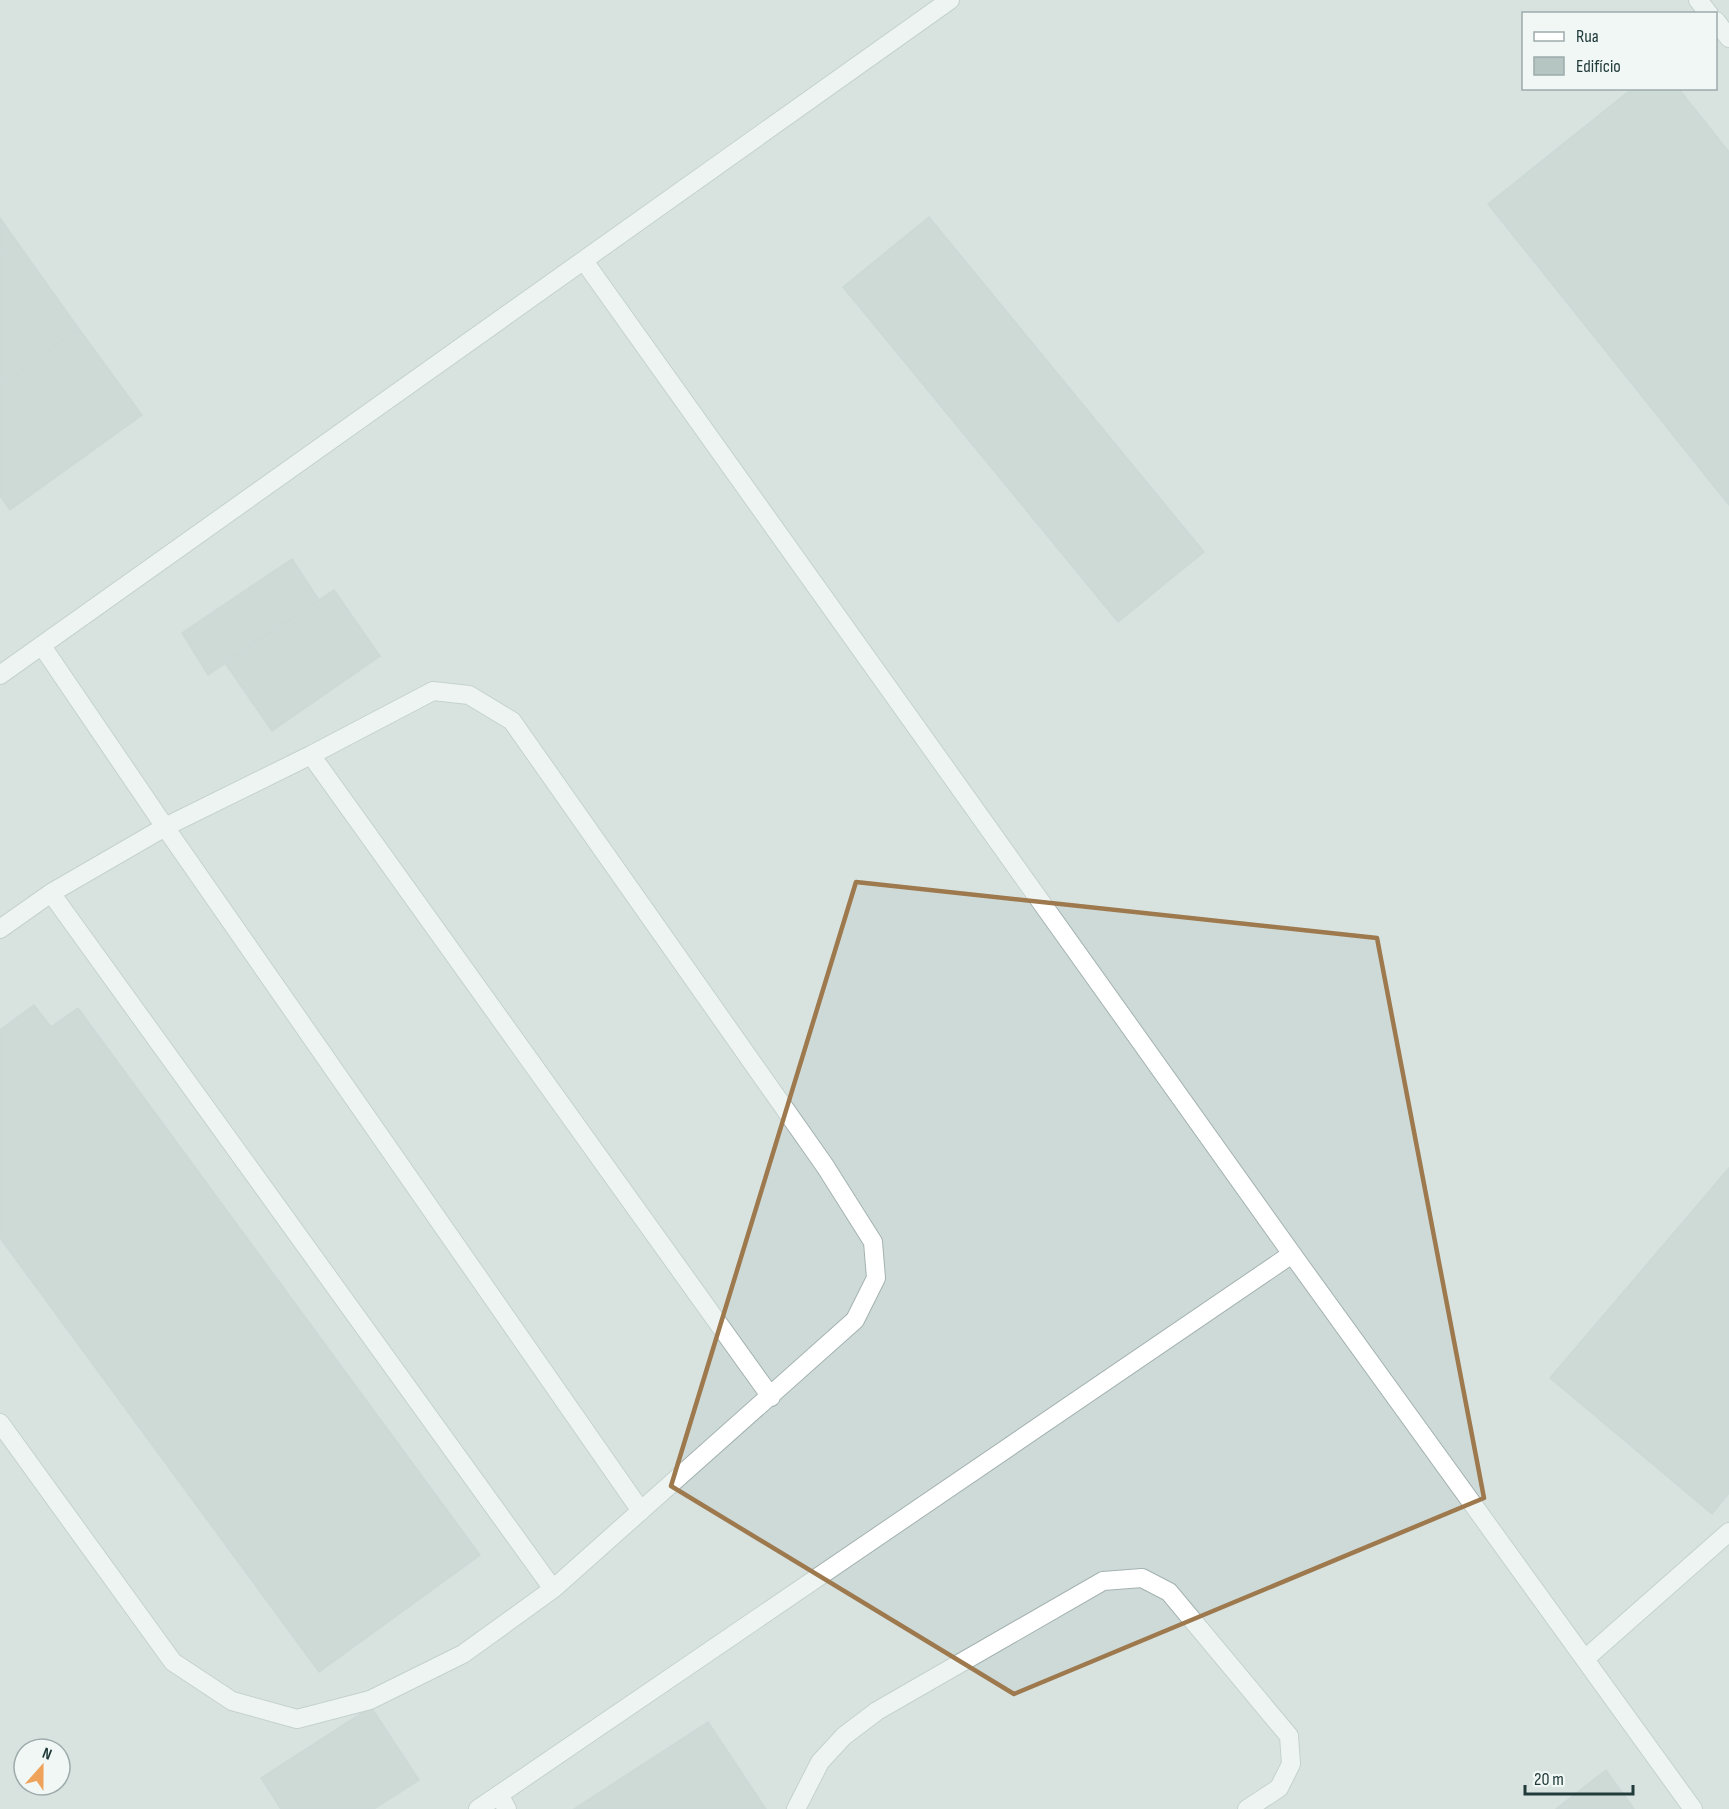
<svg xmlns="http://www.w3.org/2000/svg" width="1729" height="1809" viewBox="0 0 1729 1809" font-family="'Sofia Sans Condensed',sans-serif">
<rect width="100%" height="100%" fill="#e0ebe8"/>
<path fill="#cedad8" fill-rule="evenodd" d="M0,0H1729V1809H0ZM1524,14H1716V88H1524ZM24,1749H60V1785H24Z"/>
<path fill="#b5c5c2" stroke="#b3c4c1" stroke-width="1.5" d="M1633,88H1678L1729,152V505L1488,204Z
M929,217L1204,552L1118,622L843,287Z
M0,218L17,242L0,254Z
M17,242L79,329L0,385V254Z
M79,329L142,415L10,510L0,496V385Z
M292,559L319,600L208,675L182,633Z
M334,590L380,656L272,731L225,663Z
M34,1005L51,1027L78,1008L480,1555L319,1672L0,1238V1030Z
M1729,1168V1493L1712,1514L1550,1378Z
M371,1707L419,1780L374,1809H281L261,1778Z
M708,1722L766,1809H574Z
M1606,1770L1634,1809H1556Z"/>
<g fill="none" stroke-linecap="round" stroke-linejoin="round">
<defs>
<path id="lane" d="M1698,0L1709,14
M1716,21L1729,38
M42,646L165,827L641,1511
M311,755L771,1397
M51,893L553,1589
M0,929L51,893L165,827L311,755L433,691L469,695L512,721L825,1166L873,1242L876,1278L855,1320L553,1589L463,1654L370,1700L297,1719L232,1701L173,1662L0,1423
M1585,1659L1729,1532
M499,1795L507,1809
M796,1809L820,1762L844,1736L877,1711L1103,1581L1142,1578L1169,1592L1289,1736L1291,1764L1279,1788L1247,1809"/>
<path id="street" d="M584,261L1292,1254L1693,1809
M0,675L950,0
M478,1809L1292,1254"/>
</defs>
<use href="#lane" stroke="#a3b2b0" stroke-width="20"/>
<use href="#street" stroke="#a3b2b0" stroke-width="20"/>
<use href="#lane" stroke="#fff" stroke-width="18"/>
<use href="#street" stroke="#fff" stroke-width="18"/>
</g>
<path d="M0 0H1729V1809H0ZM856,882L1377,938L1484,1498L1014,1694L671,1486Z" fill="#e0ebe8" fill-opacity=".55" fill-rule="evenodd"/>
<path fill="none" stroke="#9d794d" stroke-width="4.5" stroke-linejoin="round" d="M856,882L1377,938L1484,1498L1014,1694L671,1486Z"/>
<rect x="1522" y="12" width="195" height="78" fill="#f0f7f5" stroke="#9dabaa" stroke-width="1.5"/>
<rect x="1534" y="32" width="30" height="9" fill="#ffffff" stroke="#9dabaa" stroke-width="1.5"/>
<text x="1576" y="42" font-size="18" fill="#213a3a">Rua</text>
<rect x="1534" y="57" width="30" height="18" fill="#b5c5c2" stroke="#9dabaa" stroke-width="1.5"/>
<text x="1576" y="72" font-size="18" fill="#213a3a">Edifício</text>
<g transform="translate(42 1767) rotate(21)"><circle r="28" fill="#f0f7f5" stroke="#9dabaa" stroke-width="1.5"/>
<path d="M0-4.5L10 22L0 15L-10 22Z" fill="#efa35a"/>
<text y="-9" font-size="16" font-weight="bold" text-anchor="middle" fill="#213a3a">N</text>
</g>
<path d="M1525 1785v9h108v-9" fill="none" stroke="#213a3a" stroke-width="3"/>
<text x="1534" y="1785" font-size="18" fill="#213a3a" stroke="#f0f7f5" stroke-width="4.5" paint-order="stroke">20 m</text>
</svg>
